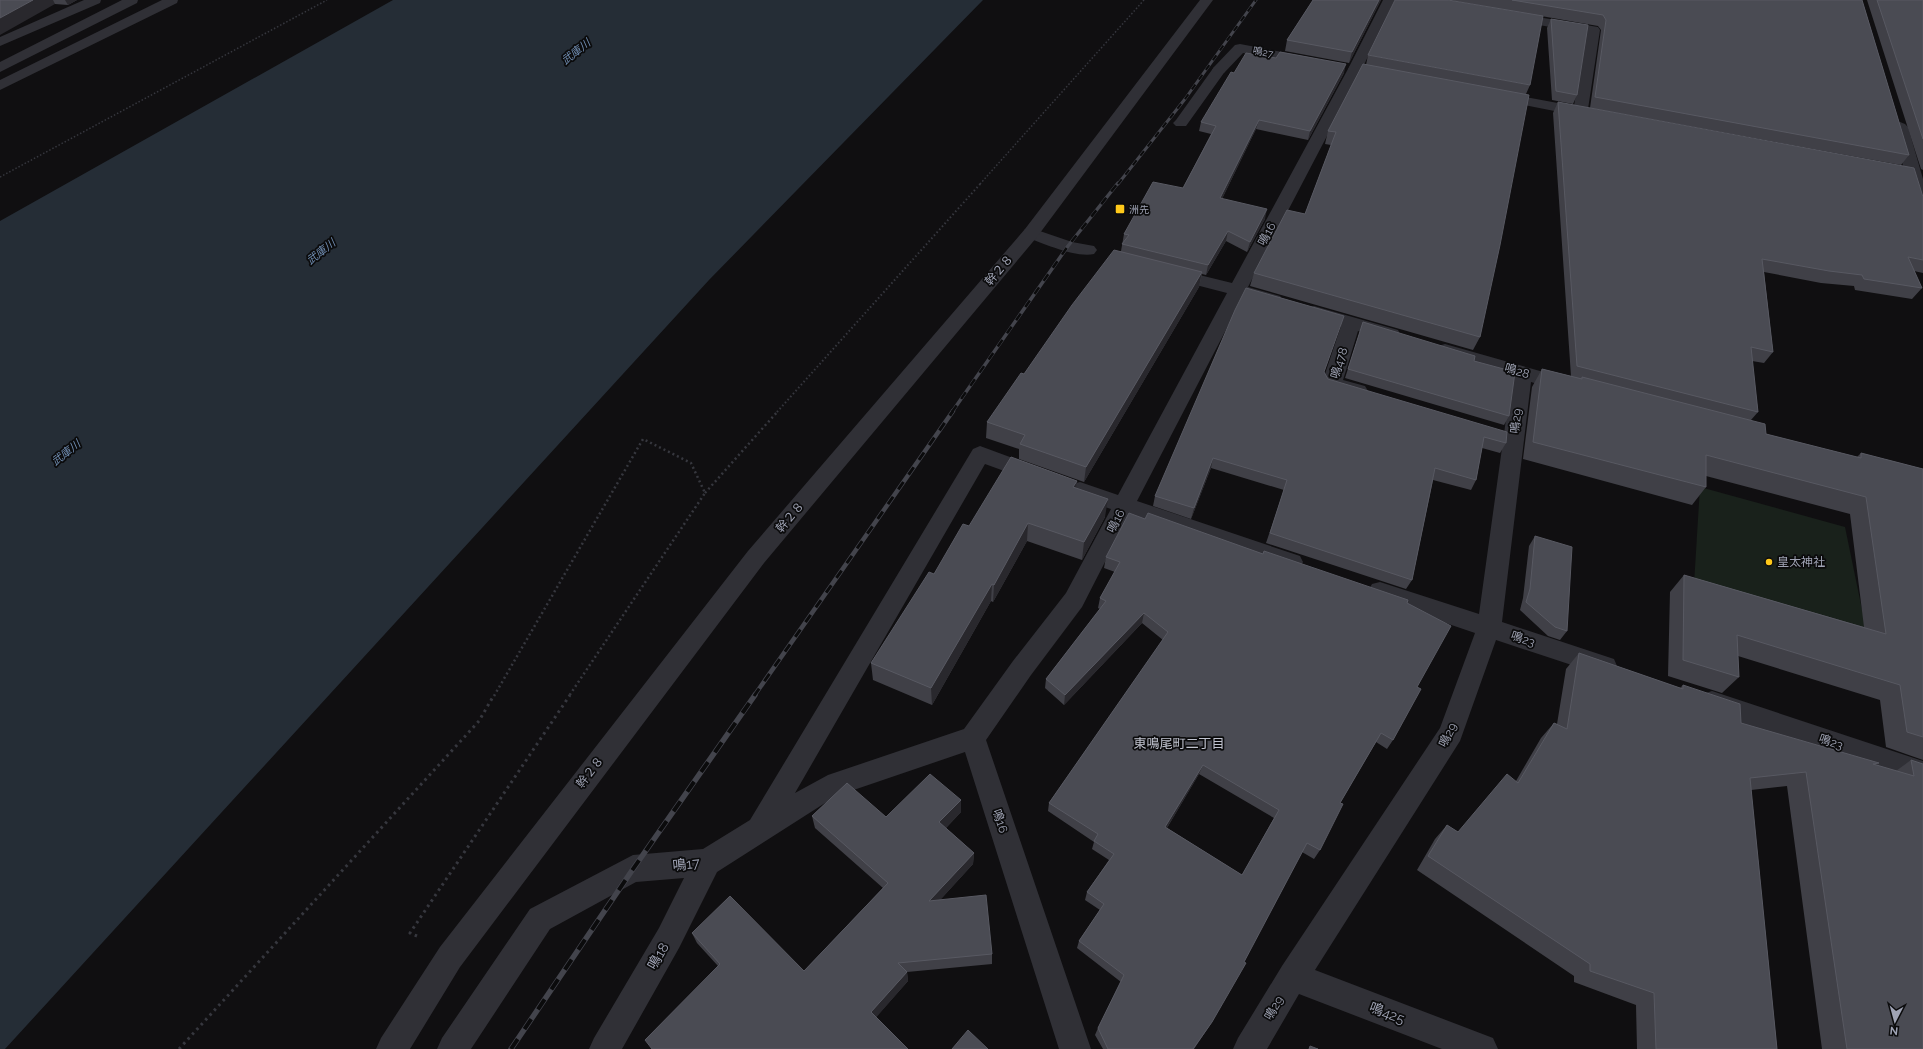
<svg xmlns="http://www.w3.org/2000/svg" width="1923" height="1049" viewBox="0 0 1923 1049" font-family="Raleway,'Noto Sans JP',sans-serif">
<rect width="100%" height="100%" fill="#100f11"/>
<path fill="#19211b" d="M1700,487L1845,527L1866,629L1694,584Z"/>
<path fill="#252d36" d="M393,0H983L709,280L5,1049H0V221Z"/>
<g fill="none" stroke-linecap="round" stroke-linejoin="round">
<path stroke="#36373e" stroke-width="1.5" stroke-dasharray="1.5 2" stroke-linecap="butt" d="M0,177L327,0
M980,184L1144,0"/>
<path stroke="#36373e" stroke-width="2" stroke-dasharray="1.5 2.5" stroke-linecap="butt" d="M777,412L981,183"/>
<path stroke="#36373e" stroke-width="2.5" stroke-dasharray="2 3" stroke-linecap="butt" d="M705,493L778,411
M494,696L643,439L691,463L705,493L569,696"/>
<path stroke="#36373e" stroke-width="3" stroke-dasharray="2.5 4" stroke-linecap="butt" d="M417,936L410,933L570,695
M179,1049L479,721L494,695"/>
<path fill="#303036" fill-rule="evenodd" d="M1219,66L1224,67L1226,70L1186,126H1176L1173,123L1176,120L1214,67Z
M1031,228L1072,242L1094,246L1097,250L1094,254C1075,258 1043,243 1025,237L1023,233L1025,229Z"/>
<path fill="#303036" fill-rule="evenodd" d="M84,0H101L100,3L0,46V37Z
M1514,13L1598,27L1600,30L1588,109L1593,113L1591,116H1580L1493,99L1491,96L1493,93L1498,92L1574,106L1586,33L1509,20L1507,17L1509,14Z
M1240,44L1309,57L1314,58L1316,61L1314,64L1309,65L1243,53L1224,73H1214L1212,70L1214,67L1235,45Z
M1355,65L1360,66L1362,69L1248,287L1280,296L1283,300L1280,304L1274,306L1243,297L1137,501L1300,556L1303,562L1300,568L1292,571L1129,515L1082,607L1031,675L986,740L1091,1049H1059L965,752L836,796L717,872L679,948L622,1049H589L594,1038L659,928L684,878L636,882L550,929L471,1049H437L442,1038L530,909L633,855L703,849L750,820L973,449L980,446L1042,469L1046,474L1042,479L1035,482L985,464L795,793L828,775L964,729L1013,661L1066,593L1111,509L1072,496L1069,490L1072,484L1080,482L1118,495L1227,293L1165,277L1162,273L1165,269L1171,268L1232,283L1348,69L1350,66Z
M1314,306L1398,330L1400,334L1398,338L1391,340L1358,331L1343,380L1365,386L1368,391L1365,396C1352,399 1337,392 1325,388L1322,383L1341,326L1308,316L1305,312L1308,308Z
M1445,344L1572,380L1575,385L1572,390L1565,392L1531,382L1502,622L1614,659L1617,666L1614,673L1605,676L1496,640L1460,741L1315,970L1493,1038L1498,1049H1442L1299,994L1267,1049H1233L1238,1038L1282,966L1440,728L1475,633L1372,598L1368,591L1372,584L1380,582L1479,614L1512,376L1438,354L1436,350L1438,346Z
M1712,691L1923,761V785L1703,710L1699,702L1703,694Z"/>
<path fill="#303036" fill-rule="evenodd" d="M122,0H138L137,3L0,72V62Z
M162,0H178L177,3L0,90V80Z
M1200,0H1213L1037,237L764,563L460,967L410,1049H376L381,1038L440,947L748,551L1025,229Z
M1383,0H1395L1362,69L1360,72H1350L1348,69Z
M1900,122L1905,124L1908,127L1923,179V212L1917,211L1915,207L1892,127L1895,124Z"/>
<defs>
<path id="rail-far3" d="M1118,184L1185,99L1256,0"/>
<path id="rail-far2" d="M952,412L1068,246L1118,183"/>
<path id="rail-far1" d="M754,696L953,411"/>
<path id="rail" d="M511,1049L633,869L755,695"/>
</defs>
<use href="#rail-far3" stroke="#43444c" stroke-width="3"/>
<use href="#rail-far2" stroke="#43444c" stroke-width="3.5"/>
<use href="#rail-far1" stroke="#43444c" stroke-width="4.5"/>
<use href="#rail" stroke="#43444c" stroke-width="5.5"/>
<use href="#rail-far3" stroke="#0b0b0c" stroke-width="2" stroke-dasharray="6" stroke-linecap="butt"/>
<use href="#rail-far2" stroke="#0b0b0c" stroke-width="2.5" stroke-dasharray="8" stroke-linecap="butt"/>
<use href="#rail-far1" stroke="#0b0b0c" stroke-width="3" stroke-dasharray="9" stroke-linecap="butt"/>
<use href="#rail" stroke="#0b0b0c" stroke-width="4" stroke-dasharray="12" stroke-linecap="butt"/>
</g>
<path fill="#404047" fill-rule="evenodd" d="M0,0H77L68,5L55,4Z
M1313,0H1381L1349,63L1285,51L1287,40Z
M1449,0H1862L1909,155L1901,165L1590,108L1601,30L1598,26Z
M1867,0H1923V170L1921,169Z
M1551,19L1577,95L1573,104L1552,100L1547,28Z
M1368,55L1530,85L1526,94L1480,337L1473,350L1250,286L1254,273L1305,214L1331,145L1325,144L1328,131L1366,65Z
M1234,73H1344L1308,140L1256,129L1222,199L1265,219L1247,252L1226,241L1206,275L1202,274L1199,287L1084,482L1019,459V449L986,438L987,422L1121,251L1124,234L1183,188L1211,134L1199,131L1201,122Z
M1558,102L1923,197V273L1914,271L1922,288L1912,299L1855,290L1854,286L1821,283L1764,272L1773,352L1764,363L1752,361L1758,412L1751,420L1766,434L1857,457L1861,453L1923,469V760L1886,747L1880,700L1738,656L1739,677L1722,693L1668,676L1670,592L1684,575L1864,627L1850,514L1706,476V487L1692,505L1523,459L1532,387L1542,369L1571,376L1553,113Z
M1363,322L1509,416L1504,425L1345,378Z
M1324,372L1328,379L1506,443L1500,453L1482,448L1476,480L1471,490L1433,480L1412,580L1406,589L1266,543L1284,490L1211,468L1191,519L1153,506L1155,496Z
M1077,481L1076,488L1105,517L1082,560L1027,541L993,602L991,601L932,705L873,680L871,663L934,574L969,526Z
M1145,519L1263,554L1407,603L1417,687L1393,740L1387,749L1376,742L1340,803L1320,850L1314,859L1302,852L1212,1022L1194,1049H1103L1095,1035L1098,1028L1121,982L1077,948L1079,941L1100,910L1085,900L1087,892L1109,860L1092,849L1094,842L1048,811L1049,803L1163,640L1142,623L1064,705L1045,688L1046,679L1100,609L1098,608L1100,598L1115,572L1104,568L1106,557ZM1199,774L1274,818L1242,875L1167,828Z
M1535,536L1567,631L1560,640L1548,636L1520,610L1523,598L1529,546Z
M1579,653L1680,688L1683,685L1741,723L1896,771L1911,760L1923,764V1049H1822L1787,786L1751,790L1777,1049H1637L1636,1005L1574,982V976L1417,870L1435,839L1447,825L1458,832L1516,781L1541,738L1554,723L1557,724L1566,669Z
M961,800V812L946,828L974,853L973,864L940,900L992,954V964L907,972L908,981L876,1017L718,966L697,943L692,933L804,971L883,888L815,828L812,816L886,817Z"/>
<path fill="#29282d" d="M33,0H53L55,4L0,35V18Z
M65,0H77L68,5Z
M1379,0H1381L1349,63L1352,52Z
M1346,64L1344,73L1308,140L1310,131Z
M1259,120L1256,129L1218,207L1220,198Z
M1267,209L1265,219L1247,252L1250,242Z
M1228,231L1226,241L1206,275L1208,265Z
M1202,272L1199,287L1084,482L1086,467Z
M1213,458L1211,468L1191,519L1194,508Z
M1077,481L1075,499L1073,487Z
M1108,499L1105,517L1082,560L1084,542Z
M1028,523L1027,541L993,602L994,585Z
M992,584L991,601L932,705L931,688Z
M1144,613L1142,623L1064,705L1065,695Z
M1203,765L1199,774L1162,836L1165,827Z
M961,800V812L940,834L939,822Z
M974,853L973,864L930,911L929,901Z
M907,972L908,981L873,1021L871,1012Z"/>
<path fill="#4a4b53" stroke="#585962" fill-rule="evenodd" d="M0,0H33L0,18Z
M1313,0H1379L1352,52L1287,40Z
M1395,0H1448L1543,16L1530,85L1368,55Z
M1512,0H1862L1909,155L1595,97L1606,20L1603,15Z
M1877,0H1923V139Z
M1551,19L1588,25L1577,95L1556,91Z
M1280,52L1346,64L1310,131L1259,120L1220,198L1267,209L1250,242L1228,231L1208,265L1122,244L1129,235L1124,234L1153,182L1183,188L1216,126L1201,122L1231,72L1234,73L1246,53L1276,58Z
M1363,64L1529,95L1500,245L1480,337L1254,273L1287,210L1305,214L1336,132L1328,131Z
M1558,102L1914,168L1923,197V260L1908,257L1922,288L1864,279L1862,275L1829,271L1762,259L1773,352L1751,347L1758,412L1577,366Z
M1114,250L1202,272L1086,467L1020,444L1025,435L987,422L1021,373L1024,374L1072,305Z
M1246,288L1344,316L1324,372L1328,379L1507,432L1506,443L1484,437L1476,480L1435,468L1412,580L1270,533L1287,480L1213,458L1194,508L1155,496L1235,310Z
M1363,322L1475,356L1474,361L1515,372L1509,416L1348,369Z
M1542,369L1582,379V377L1765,424L1766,434L1861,458V453L1923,469V737L1907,732L1900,685L1737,635L1739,677L1683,660L1684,575L1886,634L1866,497L1706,455V487L1533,442Z
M1011,457L1077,481L1073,487L1108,499L1084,542L1028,523L994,585L992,584L931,688L871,663L929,572L934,574L963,524L969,526Z
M1129,513L1145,519L1148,513L1263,554L1264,551L1408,600L1407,603L1451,626L1417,687L1421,689L1393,740L1381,733L1340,803L1343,804L1320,850L1307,843L1244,962L1246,963L1212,1022L1193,1049H1108L1098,1028L1124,975L1079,941L1104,904L1087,892L1114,854L1094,841L1098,834L1049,803L1168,632L1144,613L1065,695L1046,679L1106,601L1100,598L1120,562L1106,557ZM1203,765L1279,810L1242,875L1165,827Z
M1535,536L1572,547L1567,631L1555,627L1526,602L1530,589Z
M1579,653L1683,689V685L1740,704L1741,723L1879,763L1873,764L1914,776L1911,760L1923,764V1049H1847L1806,772L1750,778L1777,1049H1656L1654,993L1590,971V964L1428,856L1447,825L1458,832L1507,774L1518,783L1554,723L1567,729Z
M930,774L961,800L939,822L974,853L929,901L986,895L992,954L898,963L907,972L871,1012L908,1049H652L645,1040L720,964L692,933L730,896L804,971L888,883L812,816L847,783L886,817Z
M968,1030L988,1049H952Z
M1310,1046L1318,1049H1309Z"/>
<g fill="#ffc91a" stroke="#0b0b0c" stroke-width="1.5">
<rect x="1115" y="204" width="10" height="10" rx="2"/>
<circle cx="1769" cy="562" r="4"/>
</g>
<g text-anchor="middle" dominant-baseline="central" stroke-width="3.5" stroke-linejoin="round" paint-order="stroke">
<g font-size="10" fill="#9fa3b4" stroke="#0b0b0c">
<text transform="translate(1263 52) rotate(11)">鳴27</text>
</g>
<g font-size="10" fill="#9fa3b4" stroke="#0b0b0c" text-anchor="start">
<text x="1129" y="209">洲先</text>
</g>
<g font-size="11" font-style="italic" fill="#718eb3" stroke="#0b0b0c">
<text transform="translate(576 52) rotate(-38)">武庫川</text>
<text transform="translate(321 252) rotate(-38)">武庫川</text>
<text transform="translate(66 453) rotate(-38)">武庫川</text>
</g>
<g font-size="12" fill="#9fa3b4" stroke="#0b0b0c">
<text transform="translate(1267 234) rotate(-62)">鳴16</text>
<text transform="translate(999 270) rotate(-50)">幹２８</text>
<text transform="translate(1339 363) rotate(-73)">鳴478</text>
<text transform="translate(1517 371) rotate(16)">鳴28</text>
<text transform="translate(1516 421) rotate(-83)">鳴29</text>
<text transform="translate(790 517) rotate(-50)">幹２８</text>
<text transform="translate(1116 521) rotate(-63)">鳴16</text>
<text transform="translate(1523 639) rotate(19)">鳴23</text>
<text transform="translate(1448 735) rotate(-63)">鳴29</text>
<text transform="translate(1831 742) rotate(19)">鳴23</text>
<text transform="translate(590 772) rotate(-52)">幹２８</text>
<text transform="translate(1000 821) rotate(72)">鳴16</text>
<text transform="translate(1274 1008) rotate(-59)">鳴29</text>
</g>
<g font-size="12" fill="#9fa3b4" stroke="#0b0b0c" text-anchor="start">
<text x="1777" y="562">皇太神社</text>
</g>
<g font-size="13" fill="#c0c3cf" stroke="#0b0b0c">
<text x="1179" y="743">東鳴尾町二丁目</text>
</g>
<g font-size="14" fill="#9fa3b4" stroke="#0b0b0c">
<text transform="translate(686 864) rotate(-6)">鳴17</text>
<text transform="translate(658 956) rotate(-60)">鳴18</text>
<text transform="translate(1387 1013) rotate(21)">鳴425</text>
</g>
</g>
<g transform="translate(1895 1021) rotate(186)" stroke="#0b0b0c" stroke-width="3" paint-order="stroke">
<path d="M0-3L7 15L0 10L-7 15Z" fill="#9fa3b4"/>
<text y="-6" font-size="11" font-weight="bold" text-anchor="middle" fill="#9fa3b4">N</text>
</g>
</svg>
